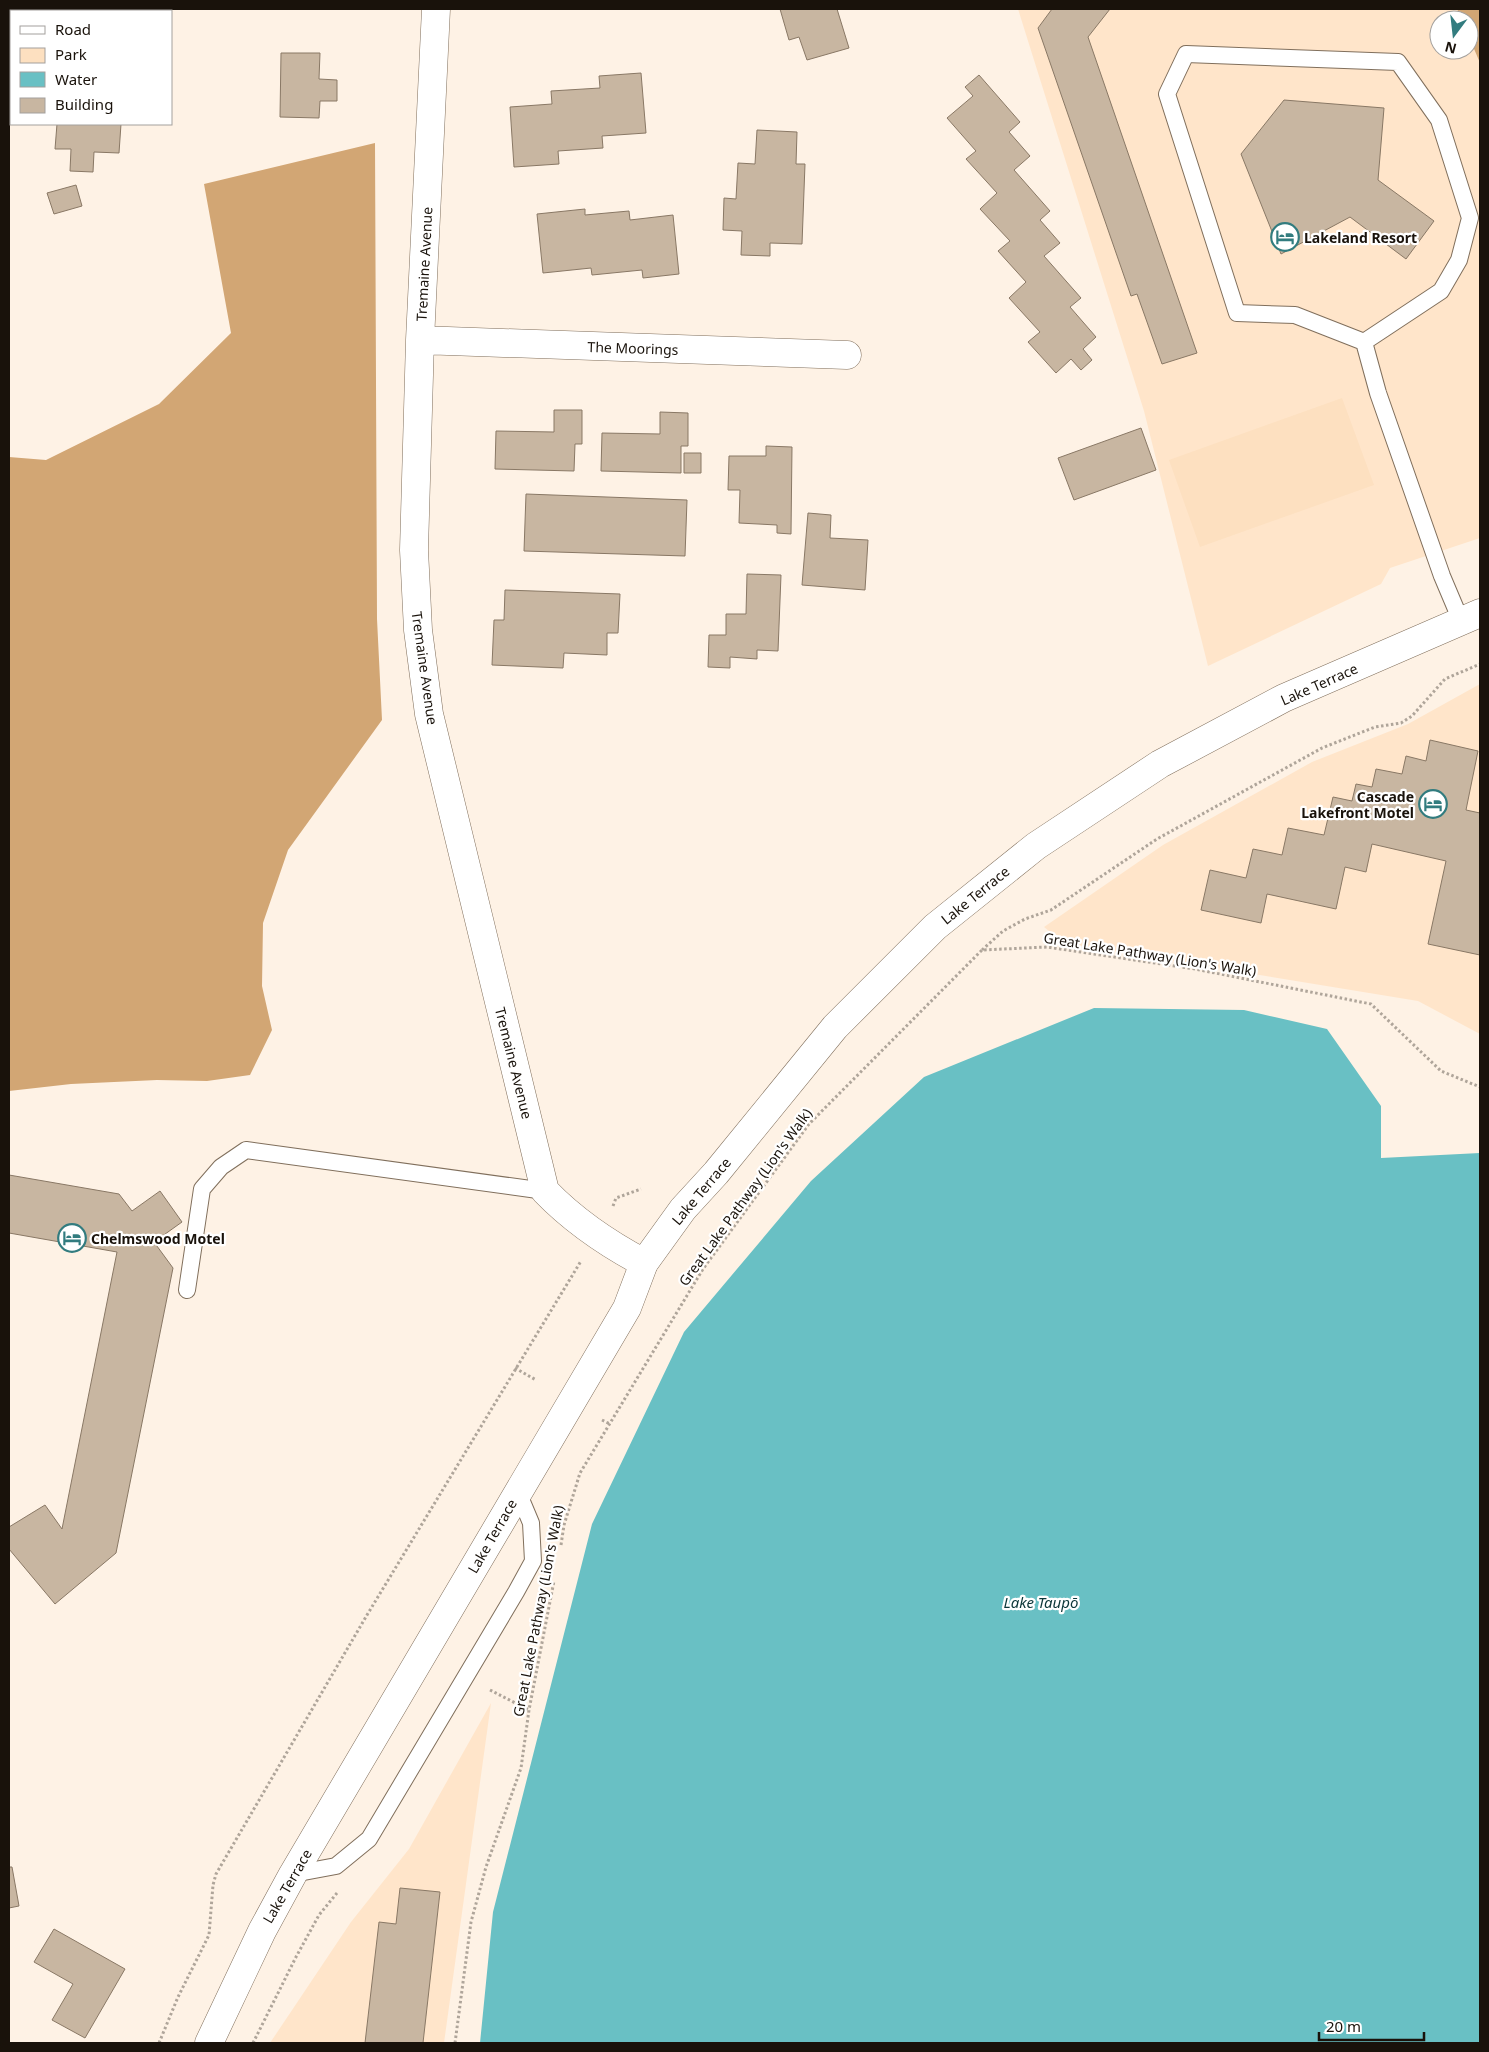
<svg xmlns="http://www.w3.org/2000/svg" width="1489" height="2052" viewBox="0 0 1489 2052" font-family="'Noto Sans',sans-serif">
<rect width="100%" height="100%" fill="#fef2e5"/>
<path fill="#ffe5ca" d="M1018,9H1457L1462,20H1439V50H1469V37L1480,63V538L1390,568L1381,584L1208,666L1144,411Z
M1480,684V1034L1418,1001L1064,943L1044,927L1163,845L1312,762L1408,724Z
M491,1703L444,2043H270L351,1922L409,1849Z"/>
<path fill="#fde0c0" d="M1342,398L1374,485L1200,547L1169,460Z"/>
<path fill="#d2a674" d="M1457,9H1480V63L1469,37V20H1462Z
M375,143L377,619L382,720L288,850L263,923L262,986L272,1030L250,1075L207,1081L157,1080L71,1084L9,1091V457L46,460L159,404L231,333L204,184Z"/>
<path fill="#69c0c4" d="M1094,1008L1244,1010L1327,1029L1381,1106V1158L1480,1153V2043H480L493,1912L592,1524L684,1332L811,1181L924,1077Z"/>
<path fill="#c8b6a1" stroke="#897865" d="M780,9H837L849,48L807,60L799,37L789,40Z
M1052,9H1110L1088,37L1197,353L1162,364L1137,294L1131,296L1038,28Z
M281,53H320L319,79L337,80V101H320L319,118L280,117Z
M641,73L646,133L602,136L603,148L558,151L559,164L514,167L510,107L552,104L551,91L600,88L599,76Z
M9,75H11V113H9Z
M979,75L1020,122L1009,132L1030,156L1014,170L1050,211L1040,220L1060,243L1044,256L1081,298L1070,307L1096,337L1083,349L1092,360L1081,370L1071,359L1056,373L1028,342L1040,332L1009,298L1026,282L998,251L1010,241L980,209L997,193L966,159L976,151L947,118L973,96L965,87Z
M1284,100L1384,108L1378,180L1434,221L1406,259L1350,217L1281,254L1241,154Z
M57,124H121L119,153L94,152L93,172L70,171L71,149H55Z
M757,130L797,132L796,164H805L802,244L770,243V256L741,255L742,231L723,230L724,198L736,199L738,163L755,164Z
M76,185L82,206L54,214L47,193Z
M585,209V215L629,211L630,220L673,215L679,274L643,278L642,270L592,275L591,268L543,273L537,214Z
M554,410H582V444H575L574,471L495,469L496,431L554,432Z
M660,412L688,413V446H681V473L601,471L602,433L660,434Z
M1141,428L1156,470L1074,500L1058,458Z
M766,446L792,447L791,534L777,533V525L739,523L740,490H728L729,456H766Z
M684,453H701V473H684Z
M526,494L687,500L685,556L524,551Z
M808,513L831,515L830,538L868,540L865,590L802,585Z
M747,574L781,575L778,651L757,650V659L730,657V668L708,667L709,635H726V614H746Z
M505,590L620,594L618,633H607V655L564,653L563,668L492,665L494,620H504Z
M1430,740L1478,751L1466,810L1480,813V955L1428,944L1446,861L1372,844L1366,872L1345,867L1336,909L1267,894L1261,923L1201,910L1210,870L1246,878L1253,849L1282,855L1288,828L1324,835L1333,797L1352,801L1356,784L1372,787L1376,769L1402,774L1406,756L1426,761Z
M9,1175L119,1194L132,1211L160,1191L182,1222L154,1242L173,1268L116,1553L55,1604L9,1549V1527L45,1505L62,1529L117,1252L9,1233Z
M9,1867H12L19,1906L9,1908Z
M400,1888L440,1892L423,2043H365L379,1922L396,1924Z
M54,1929L125,1969L85,2038L52,2020L73,1984L34,1962Z"/>
<g fill="none" stroke-linecap="round" stroke-linejoin="round">
<defs>
<path id="lane" d="M1364,342L1441,291L1459,260L1470,218L1439,120L1398,62L1186,54L1167,94L1237,313L1295,315L1364,342L1378,393L1442,576L1461,621
M187,1290L202,1189L221,1167L246,1150L545,1191
M293,1874L336,1866L369,1839L516,1592L533,1561L531,1523L518,1492"/>
<path id="street" d="M436,9L420,340L414,550L418,630L429,714L545,1191C573,1220 608,1244 644,1263
M420,340L847,355"/>
<path id="secondary" d="M209,2043L262,1931L293,1874L627,1308L644,1263L683,1209L716,1173L835,1027L935,927L1036,846L1160,764L1284,698L1480,613"/>
</defs>
<use href="#lane" stroke="#806f5c" stroke-width="18"/>
<use href="#street" stroke="#806f5c" stroke-width="29"/>
<use href="#secondary" stroke="#806f5c" stroke-width="29"/>
<path stroke="#afa59a" stroke-width="3" stroke-dasharray="2.5 2.5" stroke-linecap="butt" d="M982,950L1003,931L1025,919L1051,910L1157,839L1322,748L1375,727L1401,723L1412,716L1445,679L1480,664
M613,1206L616,1198L641,1189
M515,1368L536,1380
M602,1420L610,1424
M561,1545L564,1525L580,1473L703,1269L809,1124L982,950L1047,947L1195,969L1371,1004L1441,1071L1480,1087
M490,1690L529,1710
M159,2043L178,1997L209,1935L213,1885L216,1874L367,1615L581,1261
M253,2043L296,1957L319,1915L337,1893
M455,2043L471,1922L486,1867L521,1768L529,1710L554,1581"/>
<use href="#lane" stroke="#fff" stroke-width="16"/>
<use href="#street" stroke="#fff" stroke-width="28"/>
<use href="#secondary" stroke="#fff" stroke-width="28"/>
</g>
<defs>
<symbol id="hotel-ring" viewBox="-11 -11 22 22"><circle r="9.5" fill="#fff" stroke="#327c7f" stroke-width="1.5"/><path d="M-6-4.5h1.5V1H6V5H4.5V3h-9V5H-6ZM-4 0a1.8 1.8 0 1 1 3.6 0ZM.5 0V-2.5h3Q6-2.5 6 0Z" fill="#327c7f"/></symbol>
</defs>
<g fill-rule="evenodd">
<use href="#hotel-ring" x="1269" y="221" width="32" height="32"/>
<use href="#hotel-ring" x="1417" y="788" width="32" height="32"/>
<use href="#hotel-ring" x="56" y="1222" width="32" height="32"/>
</g>
<g text-anchor="middle" dominant-baseline="central" stroke-width="4.5" stroke-linejoin="round" paint-order="stroke">
<g font-size="14" font-weight="bold" fill="#19120b" stroke="#fff" text-anchor="start">
<text x="1304" y="237">Lakeland Resort</text>
<text x="1414" y="796" text-anchor="end">Cascade<tspan x="1414" dy="16">Lakefront Motel</tspan></text>
<text x="91" y="1238">Chelmswood Motel</text>
</g>
<g font-size="14" fill="#19120b" stroke="#fff">
<text transform="translate(424 264) rotate(-87)">Tremaine Avenue</text>
<text transform="translate(633 348) rotate(2)">The Moorings</text>
<text transform="translate(425 668) rotate(82)">Tremaine Avenue</text>
<text transform="translate(1319 684) rotate(-24)">Lake Terrace</text>
<text transform="translate(975 895) rotate(-39)">Lake Terrace</text>
<text transform="translate(1150 954) rotate(9)">Great Lake Pathway (Lion's Walk)</text>
<text transform="translate(514 1063) rotate(76)">Tremaine Avenue</text>
<text transform="translate(701 1191) rotate(-50)">Lake Terrace</text>
<text transform="translate(745 1197) rotate(-54)">Great Lake Pathway (Lion's Walk)</text>
<text transform="translate(492 1536) rotate(-60)">Lake Terrace</text>
<text transform="translate(538 1611) rotate(-79)">Great Lake Pathway (Lion's Walk)</text>
<text transform="translate(287 1886) rotate(-60)">Lake Terrace</text>
</g>
<g font-size="15" font-style="italic" fill="#0b3638" stroke="#fff">
<text x="1041" y="1602">Lake Taupō</text>
</g>
</g>
<rect width="1489" height="2052" fill="none" stroke="#19120b" stroke-width="20"/>
<rect x="10" y="10" width="162" height="115" fill="#ffffff" stroke="#a3a09d"/>
<rect x="20" y="26" width="25" height="8" fill="#ffffff" stroke="#a3a09d"/>
<text x="55" y="35" font-size="15" fill="#19120b">Road</text>
<rect x="20" y="48" width="25" height="15" fill="#fde0c0" stroke="#a3a09d"/>
<text x="55" y="60" font-size="15" fill="#19120b">Park</text>
<rect x="20" y="72" width="25" height="15" fill="#69c0c4" stroke="#a3a09d"/>
<text x="55" y="85" font-size="15" fill="#19120b">Water</text>
<rect x="20" y="98" width="25" height="15" fill="#c8b6a1" stroke="#a3a09d"/>
<text x="55" y="110" font-size="15" fill="#19120b">Building</text>
<g transform="translate(1454 35) rotate(195)"><circle r="24" fill="#ffffff" stroke="#a3a09d"/>
<path d="M0-4L9 19L0 12L-9 19Z" fill="#327c7f"/>
<text y="-8" font-size="14" font-weight="bold" text-anchor="middle" fill="#19120b">N</text>
</g>
<path d="M1319 2032v8h105v-8" fill="none" stroke="#19120b" stroke-width="2.5"/>
<text x="1326" y="2032" font-size="15" fill="#19120b" stroke="#ffffff" stroke-width="4" paint-order="stroke">20 m</text>
</svg>
